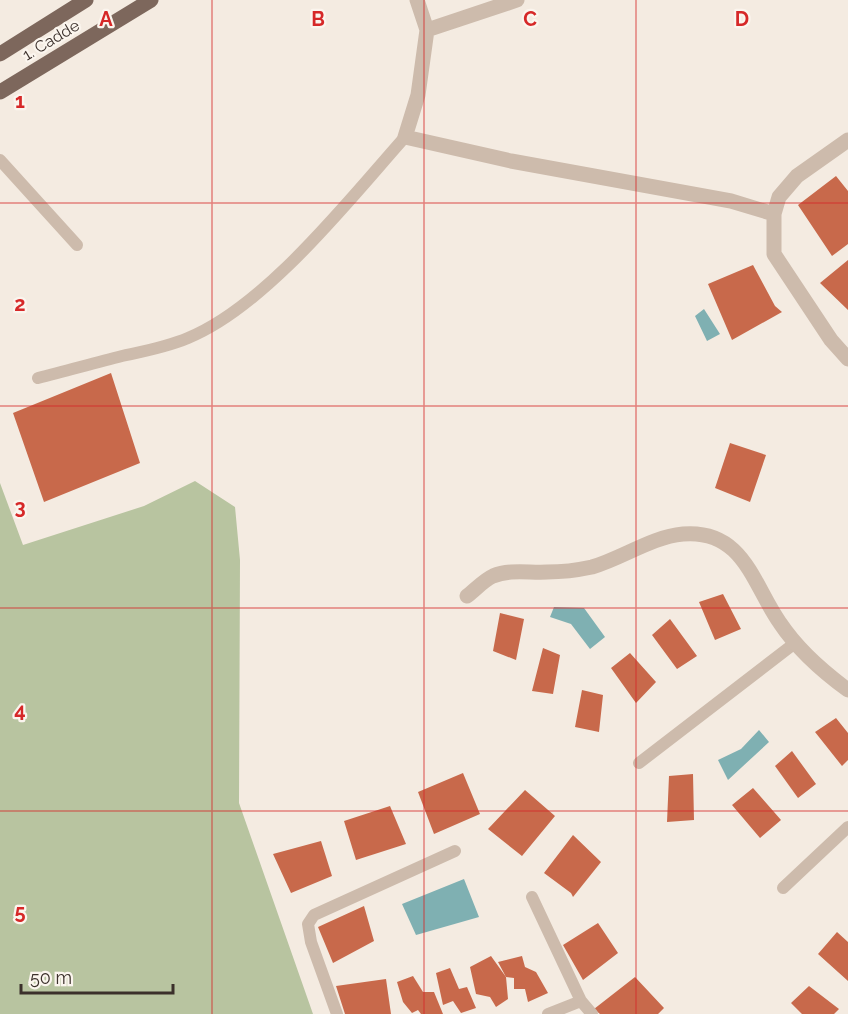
<svg xmlns="http://www.w3.org/2000/svg" width="848" height="1014" viewBox="0 0 848 1014" font-family="Raleway,sans-serif">
<rect width="100%" height="100%" fill="#f4ebe1"/>
<path fill="#b8c4a0" d="M195,481L235,507L240,560L239,803L313,1014H0V483L23,545L144,506Z"/>
<path fill="#7fb0b2" d="M704,309L720,334L707,341L695,316Z
M554,607L584,608L605,637L590,649L571,624L550,617Z
M759,730L769,742L728,780L718,760L741,749Z
M464,879L479,917L416,935L402,904Z"/>
<path fill="#c8694b" d="M836,176L848,191V244L832,256L798,205Z
M848,260V310L820,283Z
M753,265L775,306L782,312L732,340L708,284Z
M111,373L140,463L44,502L13,413Z
M730,443L766,455L750,502L715,488Z
M723,594L741,629L715,640L699,602Z
M500,613L524,619L516,660L493,651Z
M670,619L697,656L677,669L652,635Z
M543,648L560,655L553,694L532,691Z
M630,653L656,682L636,703L611,668Z
M582,690L603,695L599,732L575,727Z
M836,718L848,733V760L842,766L815,732Z
M792,751L816,784L798,798L775,766Z
M463,773L480,814L434,834L418,792Z
M693,774L694,820L667,822L669,776Z
M753,788L781,820L760,838L732,805Z
M525,790L555,816L522,856L488,829Z
M390,806L406,844L356,860L344,821Z
M573,835L601,862L573,897L571,893L544,873Z
M321,841L332,876L291,893L273,854Z
M364,906L374,941L333,963L318,927Z
M598,923L618,953L583,980L563,945Z
M837,932L848,942V981L818,954Z
M491,956L506,977L508,999L496,1007L490,997L476,994L470,967Z
M522,956L525,967L536,972L548,993L528,1002L525,989H514V978L506,977L498,962Z
M450,968L459,989L467,987L476,1008L461,1013L453,1001L443,1005L436,973Z
M413,976L423,992H434L443,1014H421L418,1010L412,1013L403,1002L397,982Z
M635,977L664,1008L658,1014H600L594,1009Z
M386,979L391,1014H345L336,986Z
M809,986L839,1009L834,1014H802L791,1003Z"/>
<g fill="none" stroke-linecap="round" stroke-linejoin="round">
<path stroke="#cdbbac" stroke-width="12" d="M0,160L77,245
M38,378C66,371 94,363 122,356C145,351 167,347 188,338C266,306 349,200 405,137
M639,763L795,643
M783,888L848,827
M532,897L581,1001L548,1014
M581,1001L592,1014
M337,1014L311,942L308,924L314,915L455,851"/>
<path stroke="#cdbbac" stroke-width="15" d="M417,0L427,30L418,95L405,137L511,161L731,201L774,214
M427,30L517,0
M848,140L797,176L779,197L774,214V254L831,340L848,359
M467,596C475,590 484,580 493,576C510,569 529,573 547,572C562,572 578,570 592,567C623,558 651,537 683,534C744,529 753,585 780,623C798,650 822,671 848,690"/>
<path stroke="#7d675c" stroke-width="15" d="M0,54L86,0
M0,92L151,0"/>
</g>
<path fill="none" stroke="#d62828" stroke-width="1.5" stroke-opacity="0.55" d="M212,0V1014M424,0V1014M636,0V1014M0,203H848M0,406H848M0,608H848M0,811H848"/>
<g text-anchor="middle" dominant-baseline="central" stroke-width="4.5" stroke-linejoin="round" paint-order="stroke">
<g font-size="16" fill="#3b302b" stroke="#fbf5ee">
<text transform="translate(51 40) rotate(-31)">1. Cadde</text>
</g>
</g>
<g font-size="20" text-anchor="middle" font-weight="bold" fill="#d62828" stroke="#fbf5ee" stroke-width="4.5" stroke-linejoin="round" paint-order="stroke">
<text x="106" y="26">A</text>
<text x="318" y="26">B</text>
<text x="530" y="26">C</text>
<text x="742" y="26">D</text>
<text x="20" y="108">1</text>
<text x="20" y="311">2</text>
<text x="20" y="514">3</text>
<text x="20" y="717">4</text>
<text x="20" y="919">5</text>
</g>
<path d="M21 984v9h152v-9" fill="none" stroke="#3b302b" stroke-width="3"/>
<text x="30" y="984" font-size="18" fill="#3b302b" stroke="#fbf5ee" stroke-width="4.5" paint-order="stroke">50 m</text>
</svg>
